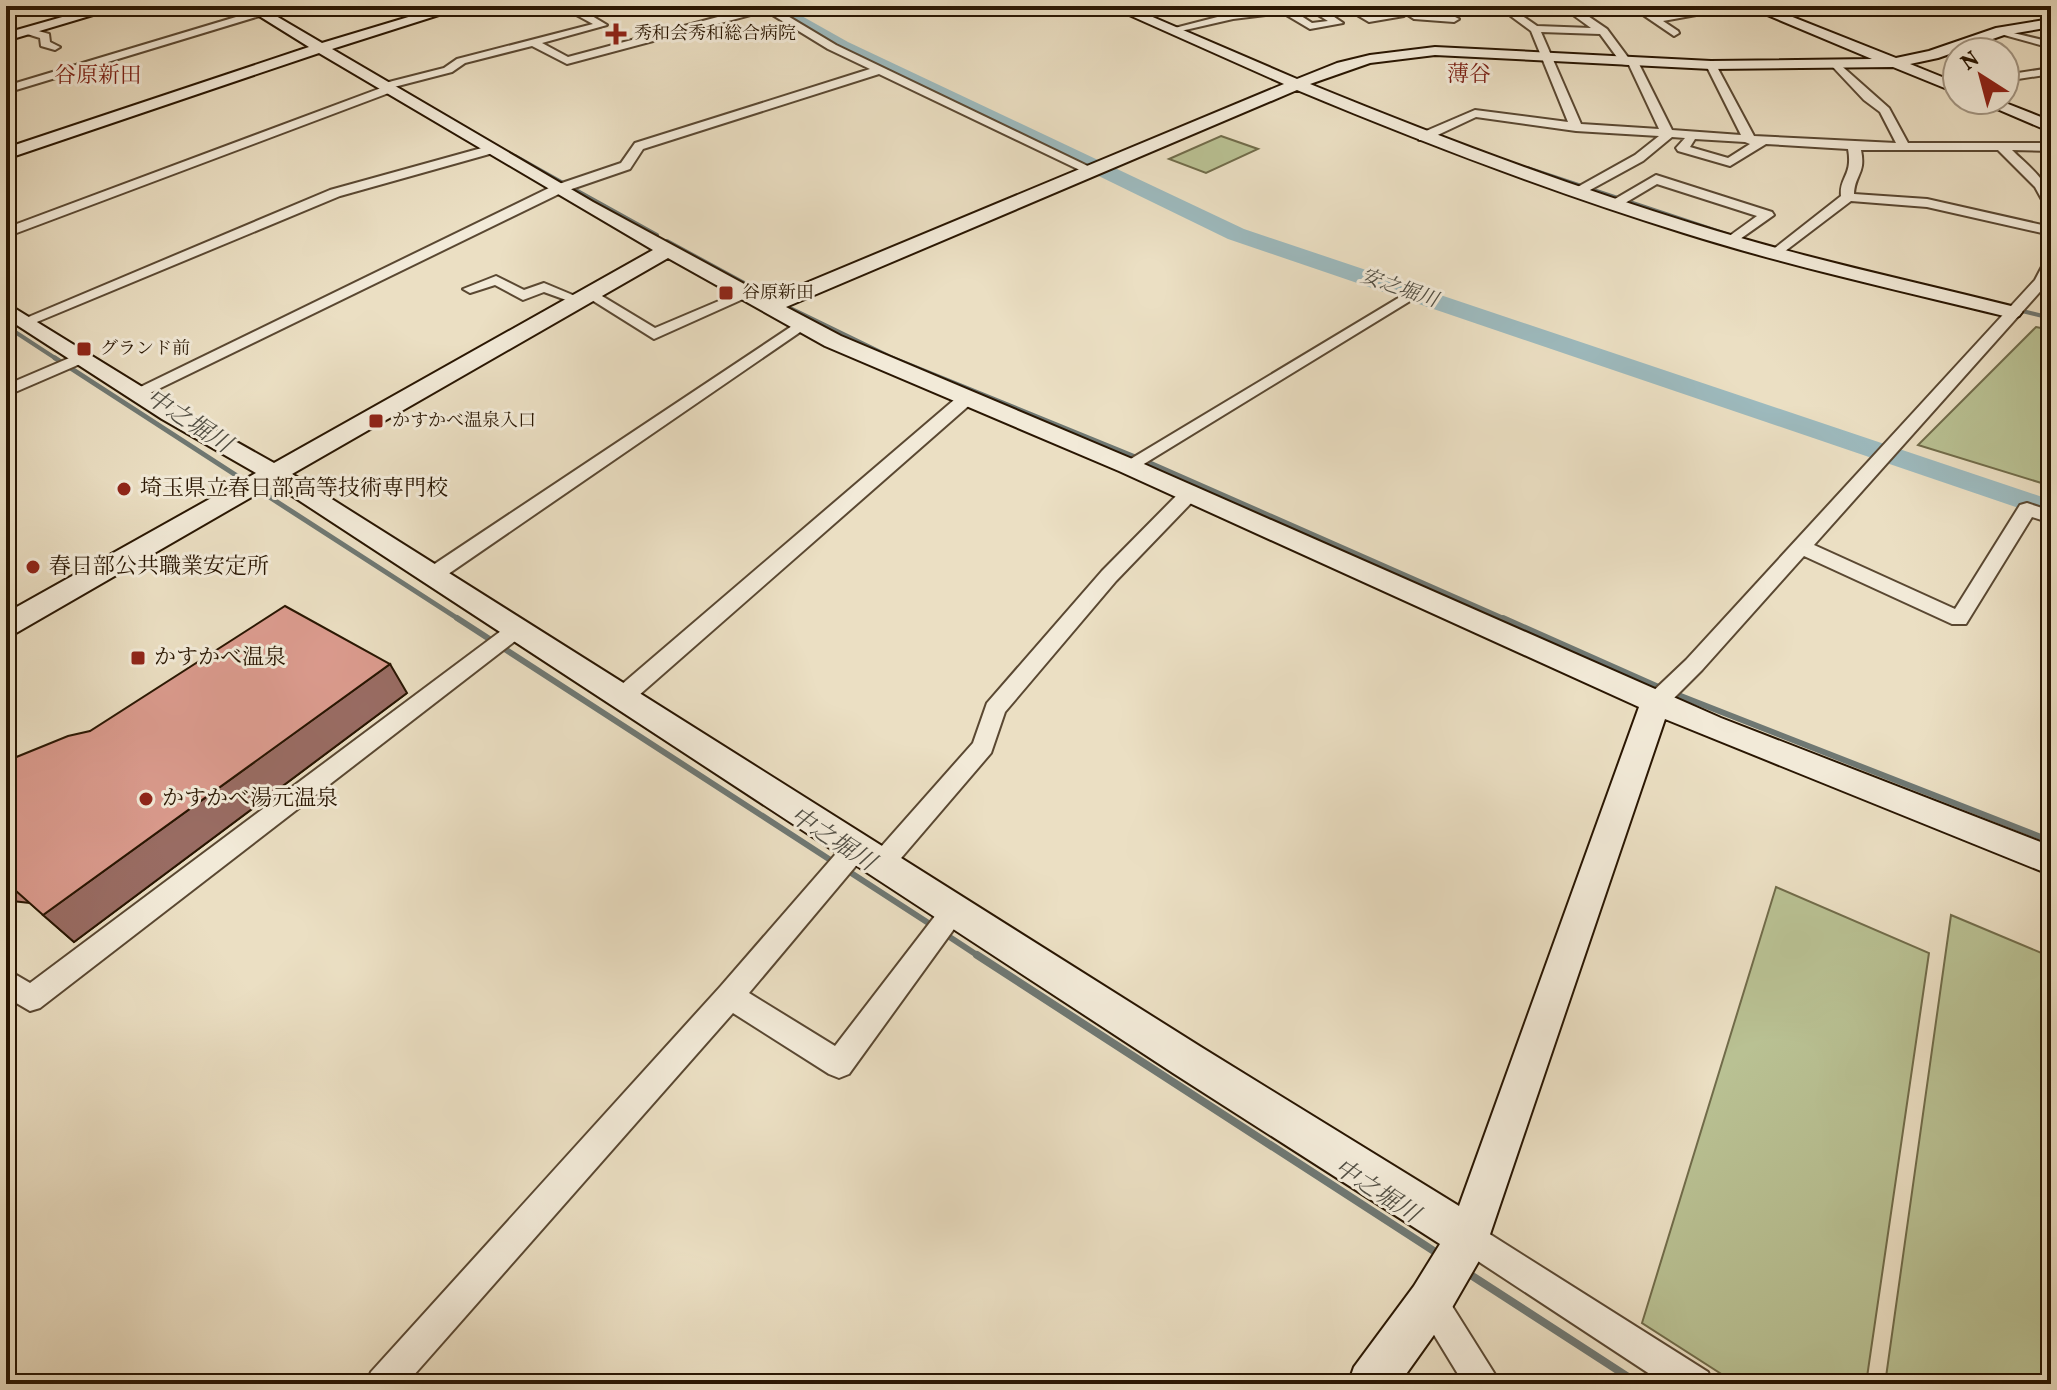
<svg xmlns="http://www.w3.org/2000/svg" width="2057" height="1390" viewBox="0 0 2057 1390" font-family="Vollkorn,'Noto Serif JP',serif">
<rect width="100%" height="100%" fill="#ebdfc3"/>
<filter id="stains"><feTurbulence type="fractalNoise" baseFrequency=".0025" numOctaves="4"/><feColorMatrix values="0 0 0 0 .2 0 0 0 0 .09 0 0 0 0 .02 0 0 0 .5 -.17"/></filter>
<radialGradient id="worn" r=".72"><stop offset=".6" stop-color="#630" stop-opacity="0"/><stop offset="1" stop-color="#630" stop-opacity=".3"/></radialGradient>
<path fill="#b9c193" stroke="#716c4a" stroke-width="2" d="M1221,136L1258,149L1206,173L1169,159Z
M2036,327L2051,330V486L1918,445Z
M1776,887L1929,953L1866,1384H1737L1642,1323Z
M1951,915L2051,957V1384H1885Z"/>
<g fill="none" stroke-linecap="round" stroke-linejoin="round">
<path stroke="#6f7873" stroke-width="3" d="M512,154L518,158"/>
<path stroke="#6f7873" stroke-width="4" d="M515,156L563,183
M1527,168L1729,235
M574,189L657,235
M667,241L772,298
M786,306L897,360
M2014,309L2051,318
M6,326L58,360"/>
<path stroke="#6f7873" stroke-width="5" d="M55,358L248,483
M892,358L1150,463L1507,620
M257,489L460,620"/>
<path stroke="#6f7873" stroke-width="6" d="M457,618L835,863
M1503,618L1663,689
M1673,693L2051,841
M845,869L933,926
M942,932L980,957"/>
<path stroke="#6f7873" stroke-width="8" d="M977,955L1440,1255
M1466,1272L1639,1384"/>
<path fill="#9dbabe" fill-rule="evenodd" d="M765,6H784L848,42L1244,229L2051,500V519L1228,239L836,48Z"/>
<defs>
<path id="street" d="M297,6H316L268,18L263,15L6,93V86L259,10L267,12Z
M419,6H431L440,12L432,14Z
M575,6H588L582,10L607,25L542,43L568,57L759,6H771L836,45L1096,170L1086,173L879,74L643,149L630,169L563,192L142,397L136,398L128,393L553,186L621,163L635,143L870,69L828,49L766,11L567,64L532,46L465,63L452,72L394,87V91L6,237V228L381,88V84L444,68L457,59L593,24L571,12V8Z
M1294,6H1324L1321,8L1343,23L1310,29L1283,13L1233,19L1172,33L1167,30L1233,13ZM1310,10L1328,21L1312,23L1295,12Z
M1342,6C1361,6 1368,16 1388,14L1376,6H1388L1404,16L1369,22Z
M1394,6C1410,6 1421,14 1438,15L1421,6H1434L1459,19L1454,22L1414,19Z
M1497,6H1508L1537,26L1591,28L1569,12V8L1620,6L1582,12L1607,29L1630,60H1637L1672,130L1741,135L1706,65L1711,62L1716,65L1754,136L1896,143L1880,112L1864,100L1832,66V62L1836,61L1889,108L1908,143H2051V151L2012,150C2030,168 2051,181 2051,208L2046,207L2035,187L1998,150H1861C1866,174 1855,174 1854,194L1927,199L2051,227V235L1927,207L1851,201L1776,258L1771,257V251L1841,196C1839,177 1853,176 1848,149L1766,144L1730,166L1678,151L1676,148L1685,138L1672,137L1643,161L1579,196L1574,195V189L1635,155L1659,136L1576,131L1476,117L1427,140H1419V134L1475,110L1568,122L1531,31ZM1541,32L1600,34L1622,64L1629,65L1659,129L1581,124ZM1695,139L1745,142L1750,144L1728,158L1690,147Z
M1630,6H1641L1655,16L1721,6H1746L1663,21L1678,31L1679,33L1674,36Z
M28,28L49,34L50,42L60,47L55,50L41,46L40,38L24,33V29Z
M1997,29L2051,42V48L1997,33Z
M2051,68V74L2005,81V75Z
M489,146L495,150L493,153L340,196L32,324H22L19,321L330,190Z
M1656,175L1772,212L1774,215L1733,244L1726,240L1728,237L1757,216L1657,184L1620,206L1608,203Z
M2051,258V277L2046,285L1814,545L1955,609L2020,505L2027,503L2051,511V523L2032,517L1966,624H1952L1804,556L1702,670L1664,708H1648L1645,702L1648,696L1686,660L2035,280L2046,259Z
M496,276L524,290L544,283L587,301L580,305L544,292L523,300L495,285L470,293L463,289Z
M592,290L655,328L740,292H750L752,295L654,339L587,297V291Z
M1405,294L1412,298L1410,301L1134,470H1122L1119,466Z
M801,320L809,325L806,328L438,581H424L421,576L424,571Z
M81,353L89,358L87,361L6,396V385Z
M967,393L975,398L973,402L630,703H614L611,697L614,691L961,394Z
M1189,488L1196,490L1198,494L1196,498L1116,581L1005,712L991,753L890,871L881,874L872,871L868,864L872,857L973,743L987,703L1102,571L1182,490Z
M516,623L523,625L526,630L523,635L40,1008L30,1011L6,997V969L30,983L509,625Z
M856,838L865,841L868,848L865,855L749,993L835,1046L945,903L954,900L963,903L967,911L849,1074L839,1078L829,1074L733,1013L406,1384H366L371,1372L720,987L847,841Z
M1469,1221L1708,1372L1713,1384H1665L1458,1248L1453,1237L1458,1226Z
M1430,1286L1442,1290L1501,1384H1464L1414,1302L1418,1290Z"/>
<path id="secondary" d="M101,6H123L6,41V33Z
M243,6H259L322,43L445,6H467L332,49L593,202L770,298L1284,84L1109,6H1127L1297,79L1337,63L1370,55L1435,47L1711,61L1872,59L1746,6H1765L1896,58L1929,51L1996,28L2051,19V27L2004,35L1938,58L1910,64L1957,83V93L1893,67L1711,69L1435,55L1370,63L1310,84C1437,136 1566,185 1697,225C1803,258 1912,281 2019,308L2022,312L2019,316L2012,318C1902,291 1792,267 1684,233C1552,192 1424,143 1297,90L786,307L841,336L1137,461L1721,718L2051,846V875L1665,719L1484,1252L1446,1318L1399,1384H1348L1354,1367L1414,1286L1440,1244L1173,1073L274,484L16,633L6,636V613L256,473L162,419L6,318V303L178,409L274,463L653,250L319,53L6,159V148L309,47ZM668,258L825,346L1119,471L1639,707L1459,1206L1201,1047L292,474Z
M1976,100H1998L2051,121V132Z"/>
</defs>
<use href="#street" stroke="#5a4832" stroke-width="4"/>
<use href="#secondary" stroke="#291602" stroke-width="4"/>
<use href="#street" fill="#f2ead8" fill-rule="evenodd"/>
<use href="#secondary" fill="#f2ead8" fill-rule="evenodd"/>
</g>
<path fill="#bc857a" stroke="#291602" stroke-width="2" d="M407,693L74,942L30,903L12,901L6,898V764Z"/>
<path fill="#996c63" stroke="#291602" stroke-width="2" d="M390,664L407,693L74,942L43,915Z"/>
<path fill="#db9b8e" stroke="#291602" stroke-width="2" d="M285,606L390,664L43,915L6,882V764L14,758L68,736L90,731Z"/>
<g fill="#8f2418" stroke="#f2ead8" stroke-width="3">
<path d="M612 22h8v8h8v8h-8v8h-8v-8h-8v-8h8z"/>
<rect x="718" y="285" width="16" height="16" rx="4"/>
<rect x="76" y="341" width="16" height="16" rx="4"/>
<rect x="368" y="413" width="16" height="16" rx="4"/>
<circle cx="124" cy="489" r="8"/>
<circle cx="33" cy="567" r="8"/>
<rect x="130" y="650" width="16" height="16" rx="4"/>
<circle cx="146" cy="799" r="8"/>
</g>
<g text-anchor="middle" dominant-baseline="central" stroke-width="6" stroke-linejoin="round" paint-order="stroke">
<g font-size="18" fill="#291602" stroke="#f2ead8" text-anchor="start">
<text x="634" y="34">秀和会秀和総合病院</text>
<text x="742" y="293">谷原新田</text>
<text x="100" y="349">グランド前</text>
<text x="392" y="421">かすかべ温泉入口</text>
</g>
<g font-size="20" font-style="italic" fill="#524f44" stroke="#f2ead8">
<text transform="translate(1399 289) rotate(19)">安之堀川</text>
</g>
<g font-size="22" fill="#7a1f14" stroke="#f2ead8">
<text x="1469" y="75">薄谷</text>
<text x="98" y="76">谷原新田</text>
</g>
<g font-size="22" fill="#291602" stroke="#f2ead8" text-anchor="start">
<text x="140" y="489">埼玉県立春日部高等技術専門校</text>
<text x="49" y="567">春日部公共職業安定所</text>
<text x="154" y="658">かすかべ温泉</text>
<text x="162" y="799">かすかべ湯元温泉</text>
</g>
<g font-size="24" font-style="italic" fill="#524f44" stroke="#f2ead8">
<text transform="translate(188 422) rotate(33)">中之堀川</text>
<text transform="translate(832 840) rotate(33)">中之堀川</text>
<text transform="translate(1376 1192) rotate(33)">中之堀川</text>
</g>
</g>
<rect width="2057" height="1390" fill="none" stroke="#ebdfc3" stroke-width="32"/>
<rect x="8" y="8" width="2041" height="1374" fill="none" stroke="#291602" stroke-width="4"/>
<rect x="16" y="16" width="2025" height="1358" fill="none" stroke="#291602" stroke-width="2"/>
<g transform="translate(1981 76) rotate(324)"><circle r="38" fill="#f2ead8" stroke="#a29582" stroke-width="2"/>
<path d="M0-6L14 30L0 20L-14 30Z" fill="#8f2418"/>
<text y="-12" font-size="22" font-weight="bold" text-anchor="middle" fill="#291602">N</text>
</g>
<rect width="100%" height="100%" filter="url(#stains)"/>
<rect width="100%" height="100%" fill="url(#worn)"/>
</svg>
